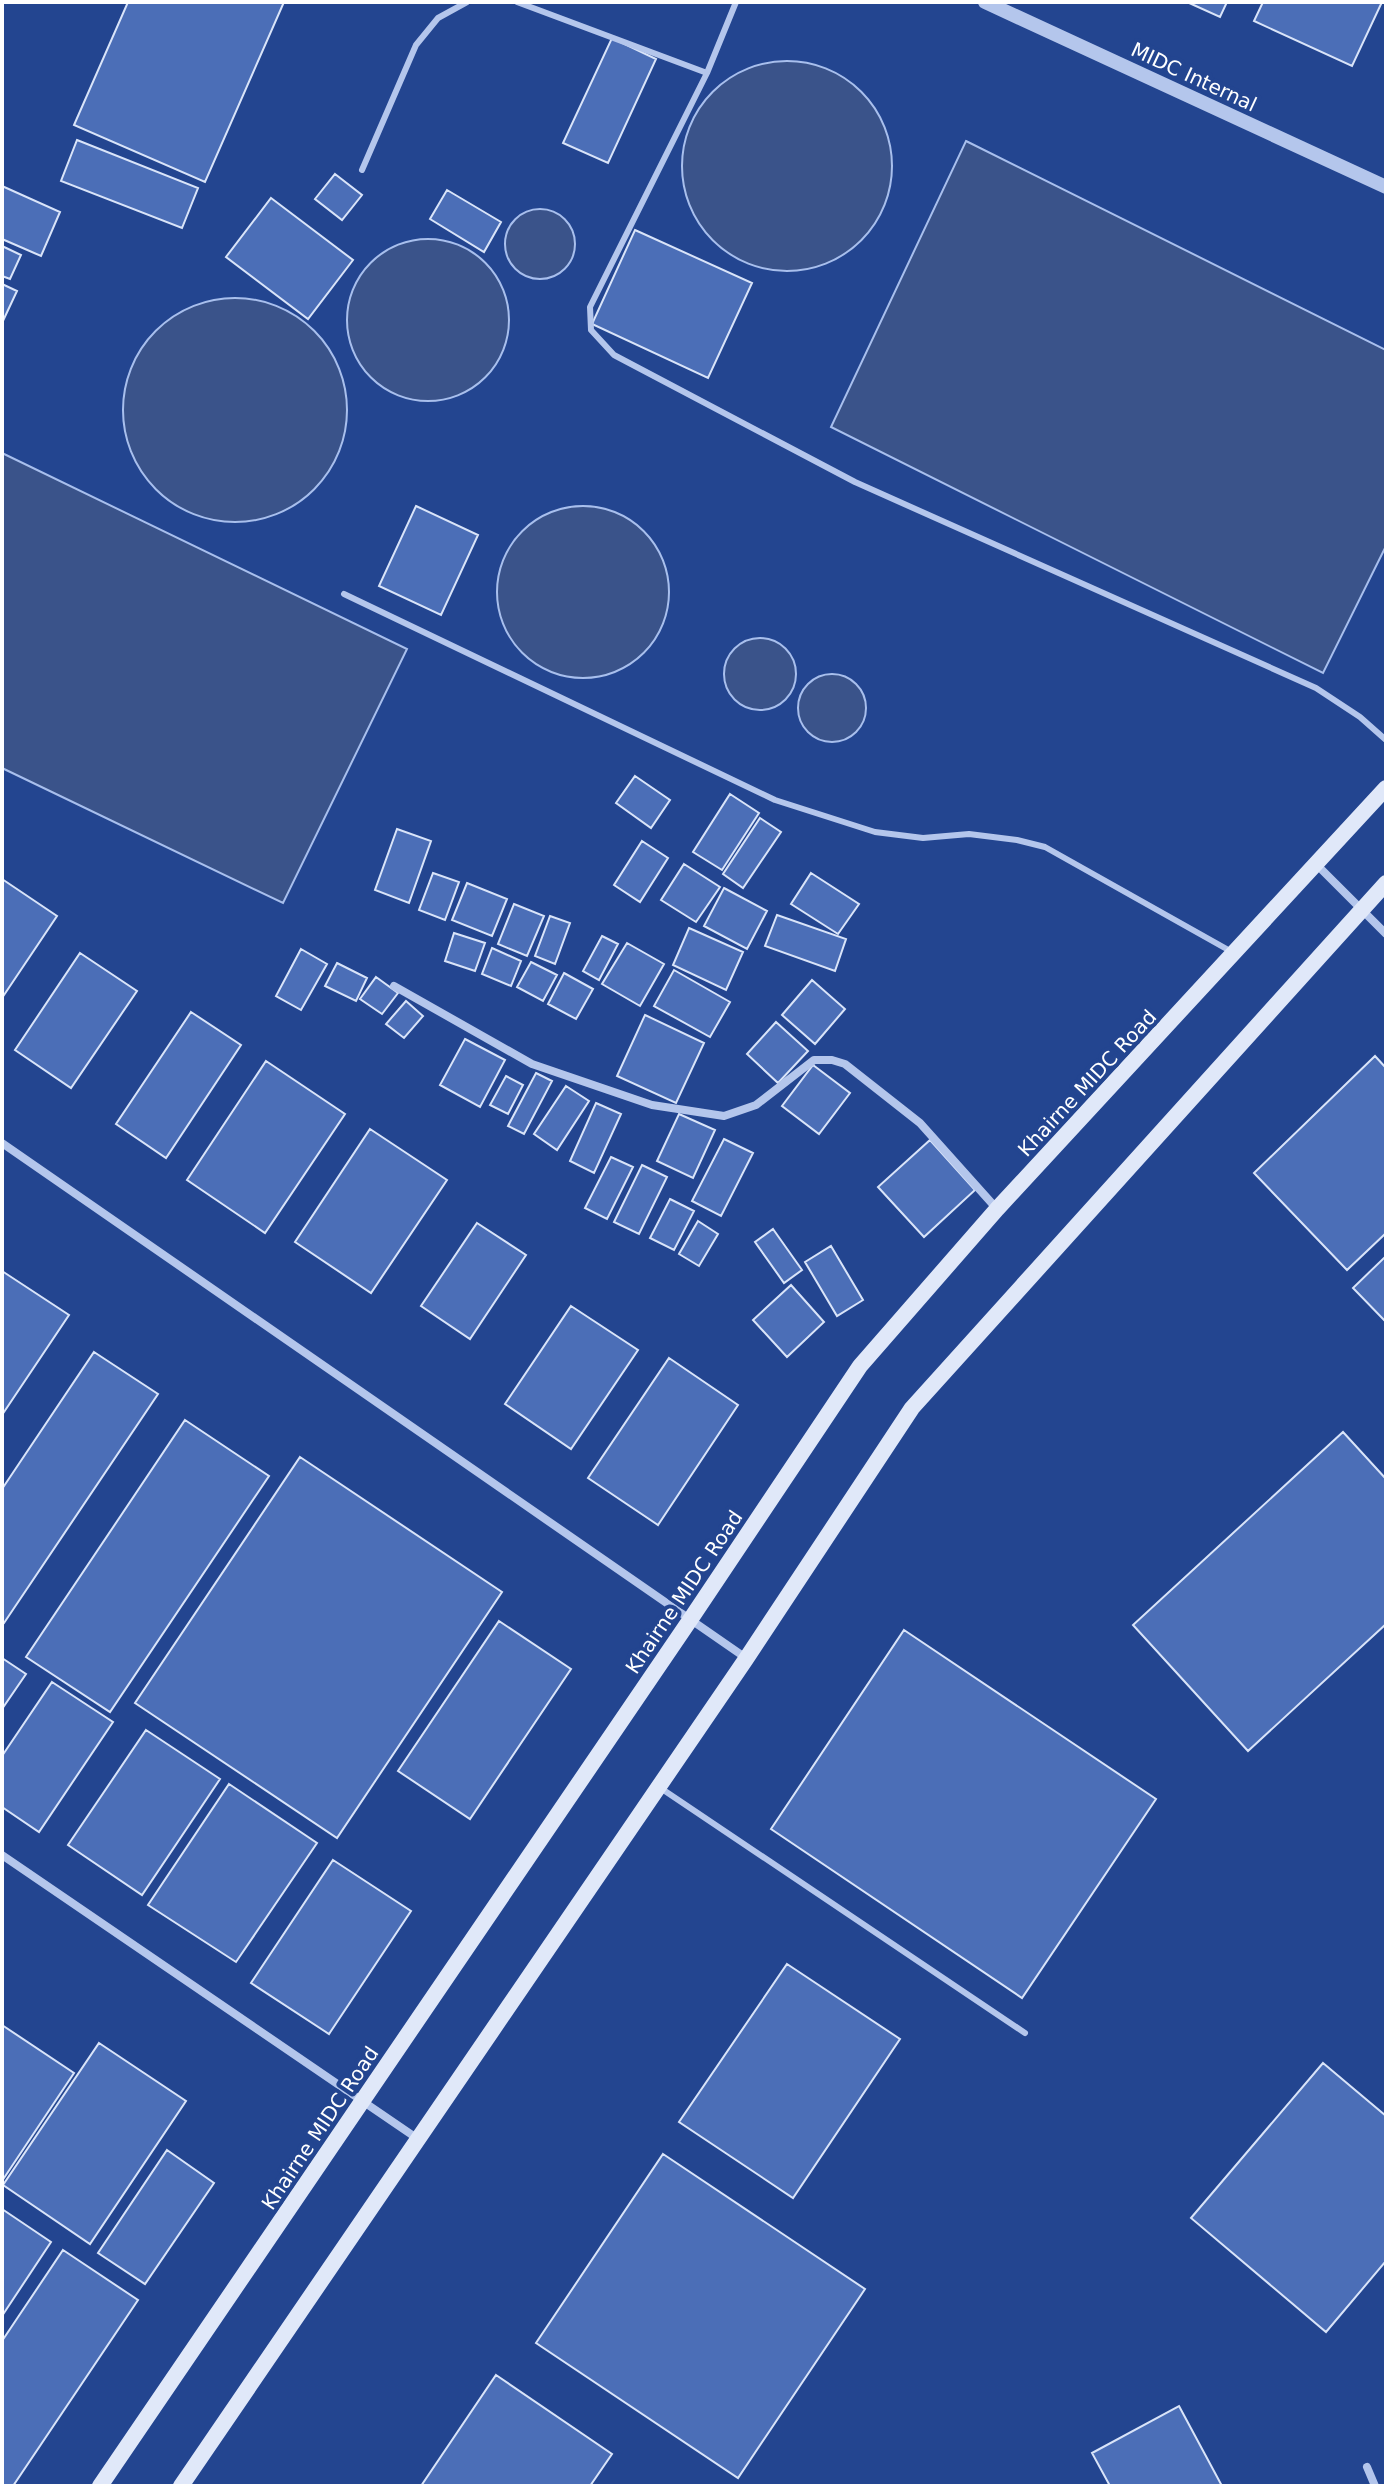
<svg xmlns="http://www.w3.org/2000/svg" width="1388" height="2488" viewBox="0 0 1388 2488" font-family="'DejaVu Sans',sans-serif">
<rect width="100%" height="100%" fill="#234590"/>
<path fill="#3a538a" stroke="#a8bfed" stroke-width="2" d="M682 166a105 105 0 1 1 210 0a105 105 0 1 1-210 0Z
M966,141L1386,350V546L1323,673L831,427Z
M505 244a35 35 0 1 1 70 0a35 35 0 1 1-70 0Z
M347 320a81 81 0 1 1 162 0a81 81 0 1 1-162 0Z
M123 410a112 112 0 1 1 224 0a112 112 0 1 1-224 0Z
M2,453L407,649L283,903L2,768Z
M497 592a86 86 0 1 1 172 0a86 86 0 1 1-172 0Z
M724 674a36 36 0 1 1 72 0a36 36 0 1 1-72 0Z
M798 708a34 34 0 1 1 68 0a34 34 0 1 1-68 0Z"/>
<path fill="#4b6eb7" stroke="#d9e4f9" stroke-width="2" d="M128,2H284L205,182L74,125Z
M1187,2H1227L1220,17Z
M1263,2H1382L1352,66L1254,21Z
M612,38L656,59L608,163L563,143Z
M77,140L198,188L182,228L61,181Z
M335,174L362,195L342,220L315,199Z
M2,186L60,212L41,256L2,239Z
M447,190L501,222L484,252L430,219Z
M271,198L353,260L308,319L226,257Z
M635,230L752,283L708,378L592,324Z
M2,246L21,255L10,279L2,276Z
M2,284L17,291L2,323Z
M416,506L478,535L441,615L379,586Z
M635,776L670,800L651,828L616,803Z
M730,794L759,813L722,870L693,852Z
M760,818L781,832L743,888L723,874Z
M397,829L431,841L409,903L375,890Z
M642,841L668,858L640,902L614,885Z
M684,864L720,887L696,922L661,900Z
M433,873L459,882L445,920L419,910Z
M811,873L859,904L838,934L791,904Z
M2,879L57,916L2,998Z
M467,883L507,899L492,936L452,920Z
M724,888L767,911L747,949L704,926Z
M514,904L544,916L527,956L498,944Z
M777,915L846,939L835,971L765,946Z
M550,916L570,923L555,964L535,956Z
M689,928L743,952L726,990L673,965Z
M454,933L485,943L475,971L445,961Z
M602,936L618,944L599,980L583,971Z
M627,943L664,964L640,1006L602,984Z
M492,948L521,961L511,986L482,974Z
M301,949L327,964L301,1010L276,996Z
M80,953L137,991L71,1088L15,1050Z
M531,962L557,975L543,1001L517,987Z
M337,963L367,978L356,1001L325,986Z
M674,970L730,1002L710,1037L654,1006Z
M564,973L593,989L576,1019L548,1004Z
M376,977L398,993L382,1014L360,999Z
M812,980L845,1009L815,1044L782,1015Z
M406,1001L423,1016L404,1038L386,1024Z
M191,1012L241,1045L166,1158L116,1124Z
M645,1015L704,1043L676,1103L617,1076Z
M776,1022L808,1051L778,1083L747,1054Z
M465,1039L505,1060L480,1107L440,1085Z
M1375,1056L1386,1068V1233L1347,1270L1254,1173Z
M266,1061L345,1114L265,1233L187,1180Z
M813,1065L850,1093L819,1134L782,1106Z
M536,1073L552,1081L524,1134L508,1126Z
M506,1076L523,1085L508,1114L490,1105Z
M566,1086L589,1101L557,1150L534,1134Z
M596,1103L621,1114L594,1173L570,1161Z
M679,1114L715,1130L693,1178L657,1161Z
M370,1129L447,1180L371,1293L295,1242Z
M724,1139L753,1153L721,1216L692,1201Z
M930,1140L975,1190L924,1237L878,1187Z
M611,1157L633,1167L607,1219L585,1208Z
M642,1165L667,1177L639,1234L614,1222Z
M670,1199L694,1211L674,1250L650,1238Z
M698,1221L718,1234L699,1266L679,1254Z
M477,1223L526,1255L470,1339L421,1306Z
M773,1229L802,1270L784,1283L755,1242Z
M831,1246L863,1300L837,1316L805,1262Z
M1386,1256V1322L1353,1288Z
M2,1271L69,1315L2,1415Z
M791,1285L824,1322L787,1357L753,1320Z
M571,1306L638,1350L571,1449L505,1404Z
M94,1352L158,1394L4,1623L2,1622V1489Z
M669,1358L738,1405L658,1525L588,1478Z
M185,1420L269,1476L110,1712L26,1657Z
M1343,1432L1386,1479V1624L1248,1751L1133,1625Z
M300,1457L502,1592L337,1838L135,1703Z
M499,1621L571,1669L470,1819L398,1771Z
M904,1630L1156,1799L1022,1998L771,1829Z
M2,1658L26,1674L2,1709Z
M52,1682L113,1722L39,1832L2,1807V1756Z
M146,1730L220,1779L142,1895L68,1845Z
M229,1784L317,1843L236,1962L148,1905Z
M333,1860L411,1911L329,2034L251,1983Z
M787,1964L900,2039L793,2198L679,2122Z
M2,2025L74,2073L2,2181Z
M99,2043L186,2101L90,2244L3,2185Z
M1323,2063L1386,2116V2261L1326,2332L1191,2218Z
M167,2150L214,2183L145,2284L98,2253Z
M663,2154L865,2289L738,2478L536,2343Z
M2,2209L51,2242L2,2316Z
M63,2250L138,2300L13,2486H2V2341Z
M496,2375L612,2454L590,2486H421Z
M1179,2406L1222,2486H1110L1092,2453Z"/>
<g fill="none" stroke-linecap="round" stroke-linejoin="round">
<path stroke="#b4c6ec" stroke-width="6" d="M517,2L707,73
M736,2L707,73L590,307L591,330L614,355L855,482L1316,688L1360,717L1386,740
M362,170L416,45L438,18L467,2
M344,594L775,800L875,832L923,838L969,834L1017,840L1045,847L1232,952
M659,1787L1025,2033"/>
<path stroke="#b4c6ec" stroke-width="8" d="M1316,864L1386,934
M394,986L532,1064L652,1105L724,1116L756,1105L814,1060H832L845,1064L920,1123L997,1209
M2,1143L746,1658
M2,1855L418,2139
M1367,2467L1375,2486"/>
<path stroke="#b4c6ec" stroke-width="14" d="M985,2L1386,187"/>
<path stroke="#e0e8f9" stroke-width="16" d="M100,2486L690,1620L860,1366L997,1209L1386,788
M181,2486L746,1659L912,1408L1386,883"/>
</g>
<g text-anchor="middle" dominant-baseline="central" stroke-width="8" stroke-linejoin="round" paint-order="stroke">
<g font-size="20" fill="#fff" stroke="#234590">
<text transform="translate(1194 77) rotate(25)">MIDC Internal</text>
<text transform="translate(1087 1083) rotate(-47)">Khairne MIDC Road</text>
<text transform="translate(684 1592) rotate(-56)">Khairne MIDC Road</text>
<text transform="translate(320 2128) rotate(-56)">Khairne MIDC Road</text>
</g>
</g>
<rect width="1388" height="2488" fill="none" stroke="#ffffff" stroke-width="8"/>
</svg>
